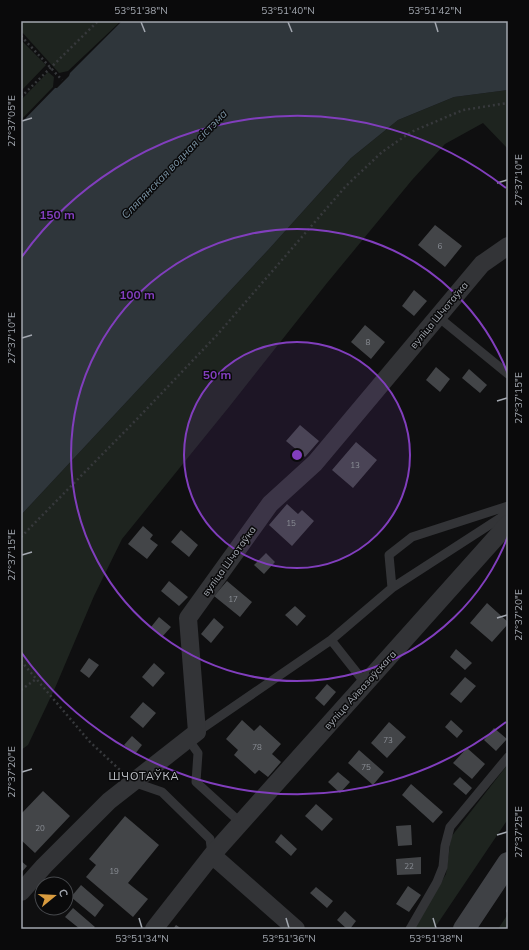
<svg xmlns="http://www.w3.org/2000/svg" width="529" height="950" viewBox="0 0 529 950" font-family="Mulish,sans-serif">
<rect width="100%" height="100%" fill="#0f0f10"/>
<path fill="#1e241f" d="M21,21H121L68,71L59,73L21,31Z
M21,40L46,65L21,91Z
M48,72L54,77L53,87L21,120V100Z
M508,90V149L483,123L445,144L412,180L327,283L229,407L122,539L94,596L55,688L28,745L21,750V515L269,249L351,158L398,120L454,97Z
M508,764V819L434,929H414L446,874L451,837Z
M508,914V929H498Z"/>
<path fill="#2f363b" d="M122,21H508V90L454,97L398,120L351,158L269,249L21,515V123L55,88H57L69,76L70,73Z"/>
<path fill="#434548" d="M435,225L462,246L445,267L418,245Z
M414,290L427,301L414,316L402,306Z
M365,325L385,342L371,359L351,342Z
M436,367L450,379L440,392L426,380Z
M469,369L487,385L480,393L462,378Z
M300,425L319,441L305,457L286,441Z
M356,442L377,460L353,488L332,470Z
M287,504L298,514L302,510L314,521L292,546L269,525Z
M143,526L153,535L150,539L158,545L147,559L128,544Z
M181,530L198,545L189,557L171,542Z
M266,553L275,562L264,574L254,565Z
M169,581L188,597L179,606L161,591Z
M227,581L252,602L240,617L214,596Z
M487,603L508,622V624L492,642L470,623Z
M295,606L306,616L297,626L285,615Z
M159,617L171,627L162,637L151,627Z
M214,618L224,627L211,643L201,634Z
M456,649L472,663L465,670L450,657Z
M89,658L99,665L89,678L80,671Z
M154,663L165,673L153,687L142,677Z
M465,677L476,686L461,703L450,694Z
M327,684L336,692L324,706L315,698Z
M143,702L156,713L143,728L130,717Z
M242,720L254,731L260,725L281,744L272,754L281,762L268,777L259,770L255,774L234,755L238,750L226,739Z
M451,720L463,731L457,738L445,727Z
M389,722L406,737L387,758L371,743Z
M494,728L507,739L496,751L484,740Z
M132,736L142,745L135,754L124,745Z
M467,748L485,764L472,779L453,763Z
M359,750L384,772L373,785L348,763Z
M338,772L350,782L340,793L328,782Z
M460,777L472,788L466,795L453,784Z
M411,784L443,812L433,823L402,795Z
M43,791L70,816L35,853L21,840V814Z
M316,804L333,819L322,831L305,816Z
M125,816L159,845L128,883L148,899L133,917L86,877L96,865L89,859Z
M411,825L412,845L398,846L396,826Z
M281,834L297,849L291,856L275,842Z
M421,857V874L397,875L396,859Z
M21,861L27,866L21,873Z
M81,885L104,905L95,917L71,897Z
M408,886L421,895L409,912L396,904Z
M316,887L333,901L327,908L310,893Z
M73,908L95,927L93,929H80L65,917Z
M345,911L356,921L350,929H347L337,920Z
M176,925L182,929H173Z"/>
<g fill="none" stroke-linecap="round" stroke-linejoin="round">
<path stroke="#37393c" stroke-width="2.5" stroke-dasharray="2 3" stroke-linecap="butt" d="M21,36L62,80
M21,97L98,21
M21,537L137,419L217,335L346,186L382,152L411,132L463,110L508,103
M21,661L90,742L121,771
M21,690L36,679
M506,911H508"/>
<path stroke="#333437" stroke-width="9" d="M437,316L508,374
M392,588L389,555L412,537L508,506
M331,640L365,683
M197,732L331,640L392,588L508,513
M188,739L198,753L196,782L241,823
M133,782L162,792L210,839L212,854
M410,929L437,882L443,867L445,846L450,827L508,757"/>
<path stroke="#333437" stroke-width="18" d="M212,855L296,929
M21,892L44,866L109,801L197,732L188,618L270,504L315,463L482,264L508,246
M154,929L212,855L508,524"/>
<path stroke="#3f4145" stroke-width="22" d="M464,929L508,863"/>
</g>
<path fill="none" stroke="#a2a7af" stroke-width="1.5" d="M141,22L145,32M288,22L292,32M435,22L438,32M22,121L32,118M497,183L507,180M22,338L32,335M497,401L507,398M22,555L32,552M497,618L507,615M22,772L32,769M497,835L507,832M139,918L142,928M286,918L289,928M433,918L436,928"/>
<circle cx="297" cy="455" r="113" fill="#813ebd" fill-opacity=".12"/>
<g fill="none" stroke="#813ebd" stroke-width="2">
<circle cx="297" cy="455" r="113"/>
<path d="M508 536A226 226 0 1 1 508 374"/>
<path d="M506 722A339 339 0 0 1 21 652M21 258A339 339 0 0 1 506 188"/>
</g>
<g text-anchor="middle" dominant-baseline="central" stroke-width="3" stroke-linejoin="round" paint-order="stroke">
<g font-size="8" fill="#8a8e95">
<text x="440" y="246">6</text>
<text x="368" y="342">8</text>
<text x="355" y="465">13</text>
<text x="291" y="523">15</text>
<text x="233" y="599">17</text>
<text x="388" y="740">73</text>
<text x="257" y="747">78</text>
<text x="366" y="767">75</text>
<text x="40" y="828">20</text>
<text x="409" y="866">22</text>
<text x="114" y="871">19</text>
</g>
<g font-size="10" fill="#a2a7af" stroke="#0a0a0b">
<text transform="translate(439 315) rotate(-50)">вуліца Шчотаўка</text>
<text transform="translate(229 561) rotate(-54)">вуліца Шчотаўка</text>
<text transform="translate(360 690) rotate(-48)">вуліца Айвазоўскага</text>
</g>
<g font-size="11" font-style="italic" fill="#7d96a7" stroke="#0a0a0b">
<text transform="translate(174 164) rotate(-46)">Сляпянская водная сістэма</text>
</g>
<g font-size="11" letter-spacing="1" fill="#c3c6cc" stroke="#0a0a0b">
<text x="144" y="776">ШЧОТАЎКА</text>
</g>
</g>
<circle cx="297" cy="455" r="6" fill="#813ebd" stroke="#0a0a0b" stroke-width="2"/>
<g font-size="12" text-anchor="middle" font-weight="bold" fill="#813ebd" stroke="#0a0a0b" stroke-width="3" stroke-linejoin="round" paint-order="stroke">
<text x="57" y="219">150 m</text>
<text x="137" y="299">100 m</text>
<text x="217" y="379">50 m</text>
</g>
<rect width="529" height="950" fill="none" stroke="#0a0a0b" stroke-width="44"/>
<g transform="translate(54 896) rotate(72)"><circle r="19" fill="#0a0a0b" stroke="#47494d"/>
<path d="M0-3L7 15L0 10L-7 15Z" fill="#d99c3f"/>
<text y="-6" font-size="11" font-weight="bold" text-anchor="middle" fill="#a2a7af">С</text>
</g>
<rect x="22" y="22" width="485" height="906" fill="none" stroke="#a2a7af" stroke-width="1.5"/>
<g font-size="10" text-anchor="middle" fill="#a2a7af">
<text x="141" y="14">53°51'38"N</text>
<text x="288" y="14">53°51'40"N</text>
<text x="435" y="14">53°51'42"N</text>
<text transform="translate(11 121) rotate(-90)" y="4">27°37'05"E</text>
<text transform="translate(518 180) rotate(-90)" y="4">27°37'10"E</text>
<text transform="translate(11 338) rotate(-90)" y="4">27°37'10"E</text>
<text transform="translate(518 398) rotate(-90)" y="4">27°37'15"E</text>
<text transform="translate(11 555) rotate(-90)" y="4">27°37'15"E</text>
<text transform="translate(518 615) rotate(-90)" y="4">27°37'20"E</text>
<text transform="translate(11 772) rotate(-90)" y="4">27°37'20"E</text>
<text transform="translate(518 832) rotate(-90)" y="4">27°37'25"E</text>
<text x="142" y="942">53°51'34"N</text>
<text x="289" y="942">53°51'36"N</text>
<text x="436" y="942">53°51'38"N</text>
</g>
</svg>
